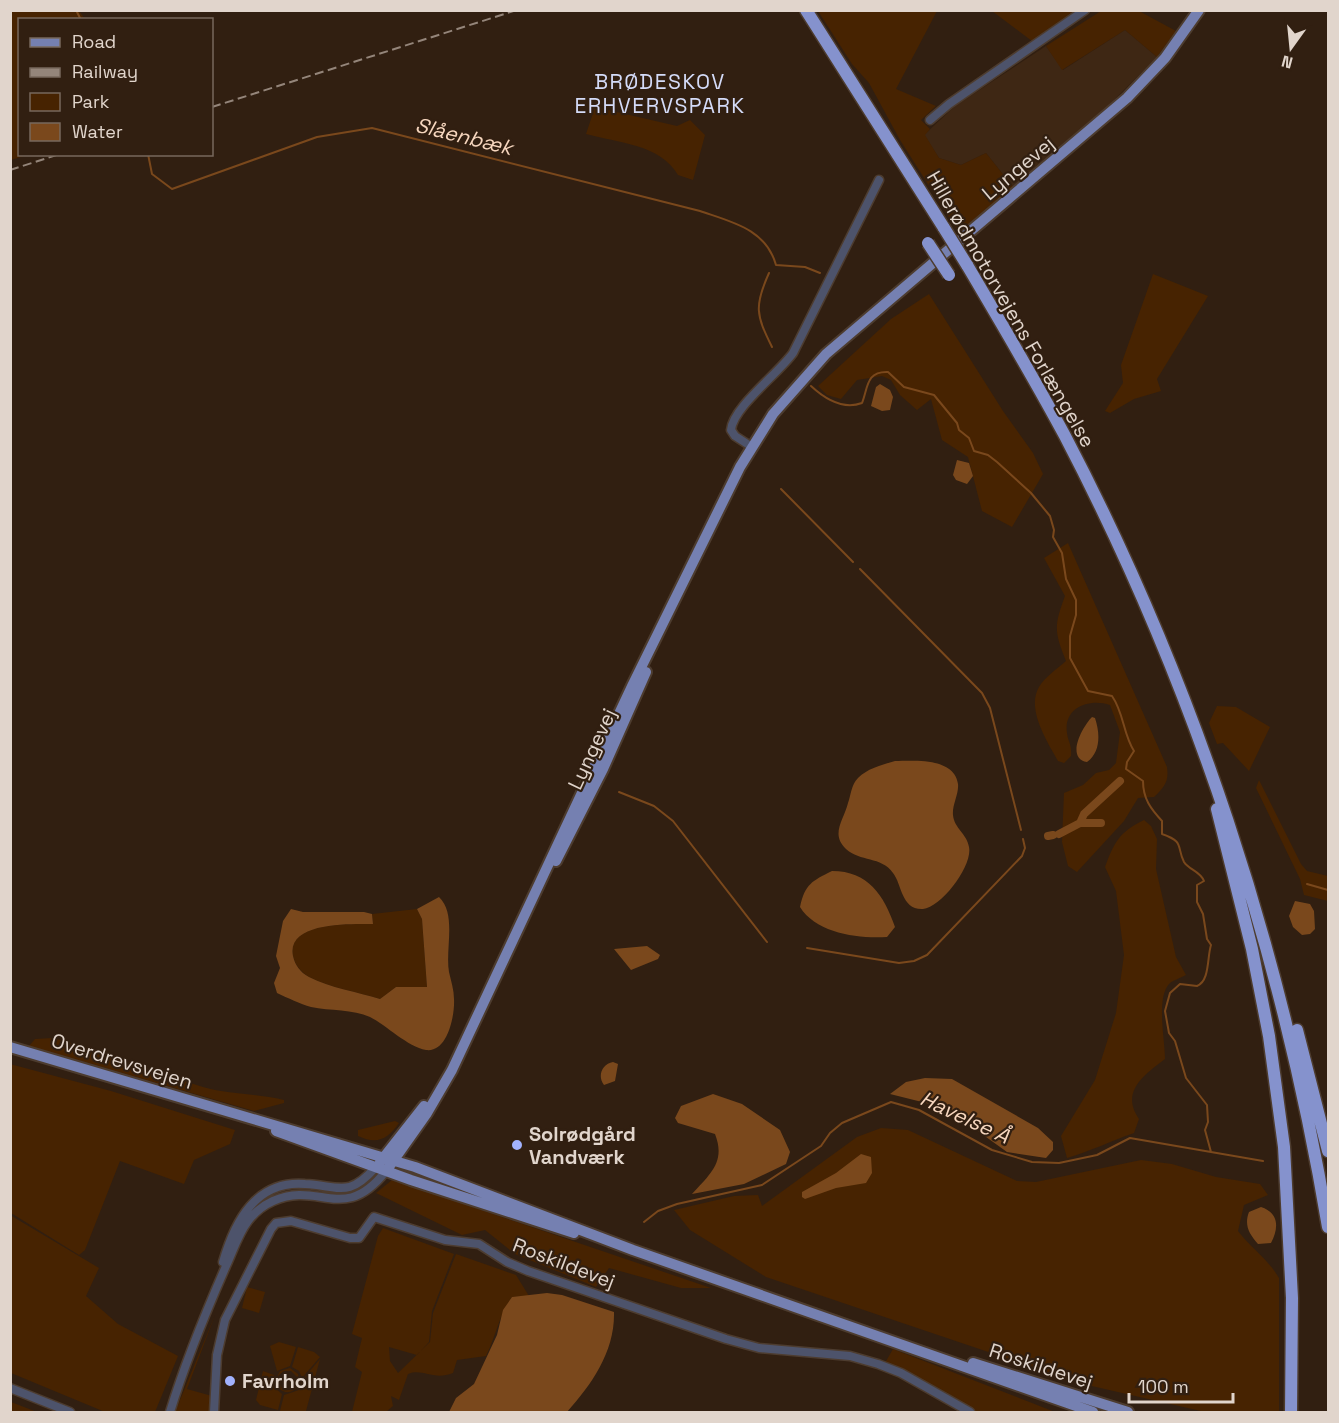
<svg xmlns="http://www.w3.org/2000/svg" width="1339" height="1423" viewBox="0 0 1339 1423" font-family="'Space Grotesk',sans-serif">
<rect width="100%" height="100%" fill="#311f11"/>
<path fill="#3e2714" d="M1125,30L1157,57L1102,112L1013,187L986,153L961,165L939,158L924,135L955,106L1046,46L1063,70Z"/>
<path fill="#472301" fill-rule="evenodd" d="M11,10L79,11L85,19L20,20V154L27,155L11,160Z
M818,11H937L896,89L936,106L921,120L930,129L925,135L939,158L961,165L986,153L1013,187L959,233L900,140L869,83L852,64Z
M992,11H1074L1032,41Z
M1101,11H1139L1176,31L1157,57L1125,30L1062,70L1046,46Z
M595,107L677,126L690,120L705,135L693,180L678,175C660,144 618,143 586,134Z
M1153,274L1208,296L1157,379L1161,391L1134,399L1110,413L1105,411L1123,383L1121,365Z
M929,294L1003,411L1033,453L1043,474L1012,527L982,511L968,457L942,440L931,399L917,410L900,395L891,380L882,376L857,380L841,399L827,395L818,386L891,319Z
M1068,543L1167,767C1169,781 1165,787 1154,797L1138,798L1124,821L1077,872L1068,866L1062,842L1064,793L1083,785L1096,773L1109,770L1116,763L1120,732L1110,705C1090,698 1063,707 1067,733C1068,742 1072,744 1071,756L1064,763L1058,761C1047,741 1026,709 1039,687C1045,677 1057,669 1066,661C1054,631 1054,626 1065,596L1044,558Z
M1217,706L1236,707L1270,727L1249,771L1223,743L1217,744L1209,723Z
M1259,780L1301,864L1307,871L1328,876V901L1304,895L1300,879L1256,788Z
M1144,820L1151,826L1157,839L1156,869L1176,957L1186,975C1181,978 1173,980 1169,984C1156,999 1165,1039 1165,1059C1144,1075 1120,1092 1139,1119L1134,1133C1111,1141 1091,1151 1067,1158L1061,1136L1095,1080L1116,1013L1124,955L1116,891L1105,867C1114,843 1119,832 1144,820Z
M417,909L422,919L427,987H396L380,999C358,992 330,988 309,977C301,972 295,965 293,956C286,921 352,924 373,924L372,914Z
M53,1038C104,1051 152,1072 203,1087C230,1095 257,1093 284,1100V1103L254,1111L29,1046L35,1039Z
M10,1064L111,1091L235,1130L230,1144L194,1160L184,1184L120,1161L85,1250L79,1255L11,1213Z
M395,1121L399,1123C388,1139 377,1145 358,1136V1130Z
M881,1128L908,1130L1017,1181L1036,1182L1141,1160L1172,1164L1216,1177L1260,1184L1268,1195L1244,1205L1238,1231C1251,1248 1268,1259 1279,1278V1412H1205L1083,1384L766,1277L690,1230L674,1210L734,1196L758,1195L762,1206L857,1137Z
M392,1180L414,1187L711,1288H681L609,1268L596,1287L515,1254L485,1230L462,1235L376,1193Z
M10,1215L99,1268L86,1296L118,1324L178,1356L155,1412H105L11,1373Z
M383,1228L454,1254L432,1311L429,1342L417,1355L389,1347L390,1361L398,1373L430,1342L433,1313L456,1254L516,1275L529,1296L512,1297C499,1315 496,1336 486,1356L457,1360L453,1373C433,1381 423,1368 408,1374L399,1400L391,1396L393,1406L386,1412H352L362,1372L355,1367L362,1338L352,1334L378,1236Z
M247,1287L265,1292L259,1313L242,1308Z
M215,1315L187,1389L212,1396L211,1412H175Z
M279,1342L296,1347L290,1366L277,1371L270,1346Z
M298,1347L314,1352L320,1357L302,1378L299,1371L292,1367Z
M893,1349L1055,1412H977L885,1363Z
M320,1359L306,1411H280L284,1395L299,1390L302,1380Z
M290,1368L298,1374L300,1383C295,1393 286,1395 278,1388L276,1379L280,1371ZM284,1371H291L297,1377L296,1386L290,1390L283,1389L278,1382L279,1375Z
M263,1371L274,1375V1387L282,1394L278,1410L260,1405L256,1400Z
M10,1402H11L37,1412H11Z"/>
<path fill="#7a481c" d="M880,384L890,390L893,397L890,410L882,411L871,406L876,387Z
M957,460L969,463L973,476L967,484L956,480L953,475Z
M1092,717L1095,718C1100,733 1101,752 1087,762C1065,758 1083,726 1092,717Z
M895,761C914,761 954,757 958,784C959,794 952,805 953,815C954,828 967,834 969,847C973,865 942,907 923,909C901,910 902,884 893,873C881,856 860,862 846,849C830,834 844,820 848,803C851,795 851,785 858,778C868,768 882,765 895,761Z
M832,871C868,871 884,895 895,927L887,937C858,939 816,933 800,907C805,884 812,881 832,871Z
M439,897C457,914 445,949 449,972C451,981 454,990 454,999C455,1014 448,1053 426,1050C408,1047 386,1025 370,1017C353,1009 330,1011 311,1007C300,1004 288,998 277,993L274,983L280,968L276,956L283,921L291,909L303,912H364L372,914L373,924C353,924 286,921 293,956C295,965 300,972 309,977C330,988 358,992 380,999L396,987H427L422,919L417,909Z
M1295,901L1310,904L1314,911L1315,929L1310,934L1302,935L1293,927L1289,916Z
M647,946L660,955L658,959L631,970L614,949Z
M613,1062L618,1064L615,1081L604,1085C597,1076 602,1064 613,1062Z
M925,1078L952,1079L1038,1128L1053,1142V1150L1046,1158L1007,1152L961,1119L930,1104L890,1094L906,1082Z
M713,1094L742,1104L780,1130L790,1152L786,1164L744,1184L692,1194C710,1174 726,1162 715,1134L678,1123L675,1118L681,1106Z
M861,1154L871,1157L872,1173L866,1183L836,1188L805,1199L802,1197V1192L836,1173Z
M1261,1207C1279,1213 1279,1228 1271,1243L1258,1244C1249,1234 1244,1225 1249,1212Z
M547,1293L562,1295L614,1312C615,1351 592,1384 567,1412H449L456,1398L474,1384L497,1335L503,1310L512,1297Z"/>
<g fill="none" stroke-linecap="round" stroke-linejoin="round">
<path stroke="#7a481c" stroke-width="2" d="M76,10L81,20
M148,154L152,174L172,189L317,137L372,128L700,211C732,222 766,229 776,265L805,267L820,273
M769,273C754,306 756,315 772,347
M811,386C825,399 843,410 862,403C868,388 866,371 888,372L904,387L934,395L957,423L959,430L969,438L974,451L988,455L997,462L1031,493L1050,516L1054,530L1053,537L1062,553L1066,579L1076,600V615L1070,636V658L1088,691L1112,696C1124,713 1123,734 1134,751L1127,762L1126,769L1143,781C1143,799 1151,809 1162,821V834C1185,842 1176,846 1184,862C1189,870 1200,871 1204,881L1197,885V902L1203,914L1207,939L1211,945C1207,957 1210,981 1197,986L1180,984L1170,993L1165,1011L1169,1033L1175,1041L1186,1078L1207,1105L1208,1122L1205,1130L1211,1152
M781,489L853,562
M860,569L982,693L990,708L1021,830
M619,792L654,806L673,821L767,942
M1307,884L1328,890
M807,948L899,963L914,961L927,955L1022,856L1025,848L1023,839
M644,1222L658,1211L677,1204L762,1185L821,1146L830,1133L842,1123L891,1102L919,1110L992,1150L1032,1162L1059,1163L1097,1155L1130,1138L1263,1161"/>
<path stroke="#7a481c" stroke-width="8" d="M1080,823L1084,814L1120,781
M1059,834L1080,823H1101
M1048,836L1053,835"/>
<defs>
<path id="minor" d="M930,120L949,104L1085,10
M752,447L735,436L731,430C733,407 778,374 793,353L879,180
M223,1262C235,1221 256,1180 305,1184C340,1186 348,1198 375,1168
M10,1388L70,1412
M170,1412C185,1363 205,1314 226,1266C233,1251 238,1234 248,1221C254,1213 264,1205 273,1201C320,1180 343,1225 386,1171
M214,1412L217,1355L225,1320L271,1229L276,1223L291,1221L350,1238H359L374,1217L445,1240L479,1244L507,1262L528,1271L726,1339L759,1348L850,1356L878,1364L901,1373L970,1412"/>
<path id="major" d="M556,861L603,769L646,672
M10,1047L415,1167L633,1250L1093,1412
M276,1131L411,1180L574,1233
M380,1162L424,1106
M386,1171L427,1113L452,1070L632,686L740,467L773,414L826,354L1127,98L1165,58L1199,10
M973,1363L1128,1412"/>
<path id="highway" d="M806,10L944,228
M967,265C1000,321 1034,378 1065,436C1194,683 1282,952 1328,1227
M1217,809L1252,949L1269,1036L1284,1147L1292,1298L1291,1412
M1297,1030L1328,1151"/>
</defs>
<use href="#minor" stroke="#4d3c2f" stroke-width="11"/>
<use href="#major" stroke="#4d3c2f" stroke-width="14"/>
<use href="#highway" stroke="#4d3c2f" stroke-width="15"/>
<use href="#minor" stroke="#4d536b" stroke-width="8"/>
<use href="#major" stroke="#7580b1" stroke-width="10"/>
<use href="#highway" stroke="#8592cd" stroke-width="12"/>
<path stroke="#94857a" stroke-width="2" stroke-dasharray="9 4.5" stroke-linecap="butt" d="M212,107L517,10
M10,170L60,154"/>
<defs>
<path id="highway-bridge" d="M944,228L967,265
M928,243L949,275"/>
</defs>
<use href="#highway-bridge" stroke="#4d3c2f" stroke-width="15" stroke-linecap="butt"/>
<use href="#highway-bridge" stroke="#8592cd" stroke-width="12"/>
</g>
<g fill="#a2b2fd" stroke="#311f11" stroke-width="2">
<circle cx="517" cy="1145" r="6"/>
<circle cx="230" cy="1381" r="6"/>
</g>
<g text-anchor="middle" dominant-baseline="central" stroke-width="4.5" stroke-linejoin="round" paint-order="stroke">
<g font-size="20" fill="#e1d5cc" stroke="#311f11">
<text transform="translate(1018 168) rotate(-40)">Lyngevej</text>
<text transform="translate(1011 309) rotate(60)">Hillerødmotorvejens Forlængelse</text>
<text transform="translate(592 749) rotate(-65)">Lyngevej</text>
<text transform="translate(122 1061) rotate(17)">Overdrevsvejen</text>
<text transform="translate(564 1263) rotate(21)">Roskildevej</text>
<text transform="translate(1041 1366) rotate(18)">Roskildevej</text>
</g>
<g font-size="20" font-weight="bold" fill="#e1d5cc" stroke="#311f11" text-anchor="start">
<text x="529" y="1134">Solrødgård<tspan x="529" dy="23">Vandværk</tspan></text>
<text x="242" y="1381">Favrholm</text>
</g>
<g font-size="21" letter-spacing="1.5" fill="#d4dbf8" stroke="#311f11">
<text x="660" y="81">BRØDESKOV<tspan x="660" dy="24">ERHVERVSPARK</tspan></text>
</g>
<g font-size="21" font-style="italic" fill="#f6d6be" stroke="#311f11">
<text transform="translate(464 136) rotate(14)">Slåenbæk</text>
<text transform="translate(965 1117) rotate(25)">Havelse Å</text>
</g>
</g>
<rect width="1339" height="1423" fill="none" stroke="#e1d5cc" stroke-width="24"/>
<rect x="18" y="18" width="195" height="138" fill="#311f11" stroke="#77685c" stroke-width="1.5"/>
<rect x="30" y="38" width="30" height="9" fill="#7580b1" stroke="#77685c" stroke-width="1.5"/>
<text x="72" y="48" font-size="18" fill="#e1d5cc">Road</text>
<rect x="30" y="68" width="30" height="9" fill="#94857a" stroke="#77685c" stroke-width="1.5"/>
<text x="72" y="78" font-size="18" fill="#e1d5cc">Railway</text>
<rect x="30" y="93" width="30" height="18" fill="#472301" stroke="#77685c" stroke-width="1.5"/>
<text x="72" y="108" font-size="18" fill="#e1d5cc">Park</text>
<rect x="30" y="123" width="30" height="18" fill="#7a481c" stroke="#77685c" stroke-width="1.5"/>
<text x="72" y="138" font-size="18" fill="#e1d5cc">Water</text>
<g transform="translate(1291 48) rotate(195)" stroke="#311f11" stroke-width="4.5" paint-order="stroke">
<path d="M0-4.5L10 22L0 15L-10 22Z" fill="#e1d5cc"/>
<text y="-9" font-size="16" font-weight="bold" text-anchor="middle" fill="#e1d5cc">N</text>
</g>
<path d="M1129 1393v9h104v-9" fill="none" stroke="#e1d5cc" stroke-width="3"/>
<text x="1138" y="1393" font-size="18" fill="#e1d5cc" stroke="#311f11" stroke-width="4.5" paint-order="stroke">100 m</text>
</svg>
